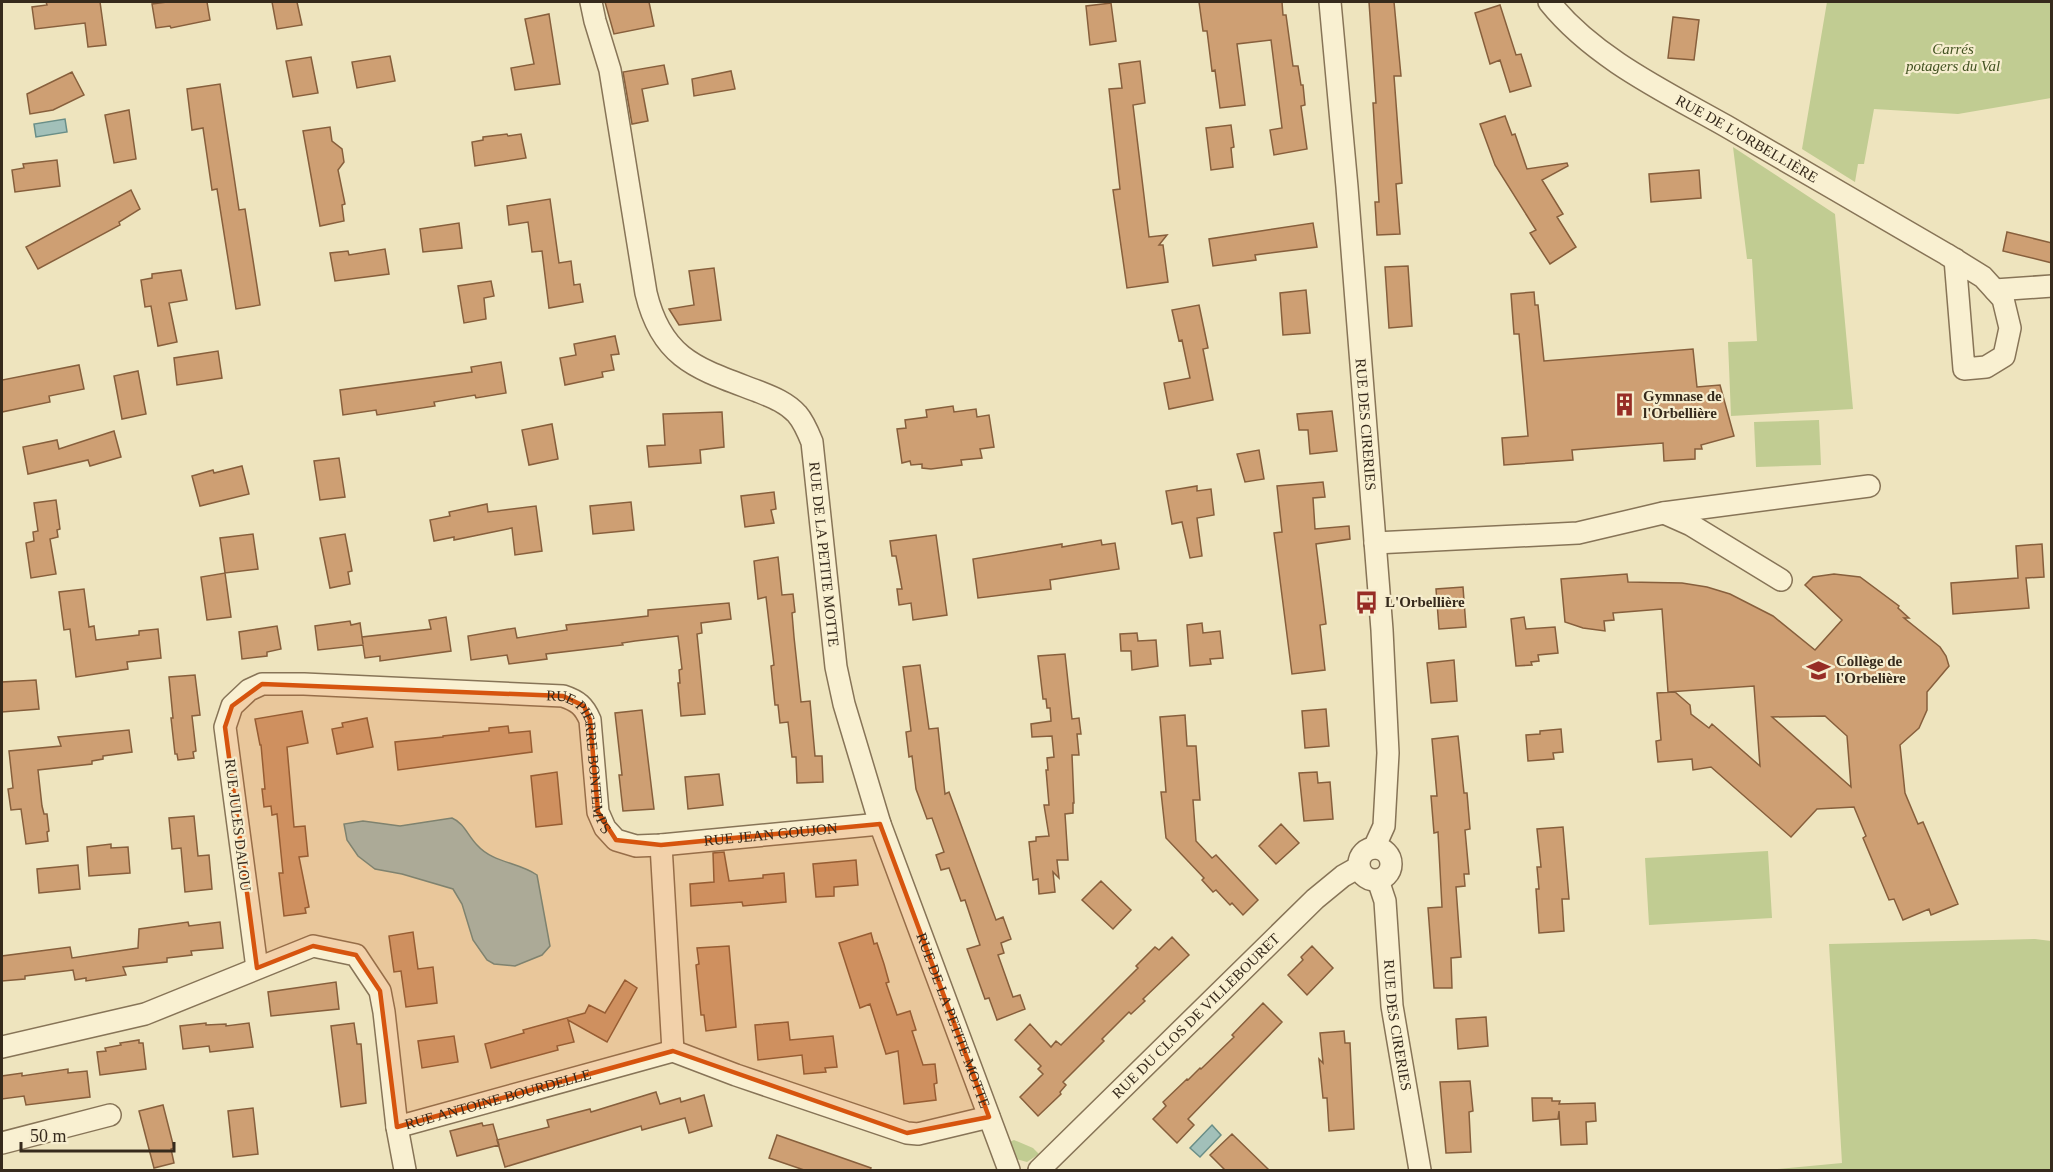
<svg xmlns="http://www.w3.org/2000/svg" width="2053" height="1172" viewBox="0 0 2053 1172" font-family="Georgia,serif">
<rect width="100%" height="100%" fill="#eee4be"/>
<path fill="#c1cc92" d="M1827,2H2051V98L1958,114L1874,109L1864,164H1858L1855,182L1802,149Z
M1733,147L1835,214L1853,409L1731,416L1728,342L1757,341L1752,259H1747Z
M1819,420L1821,465L1756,467L1754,422Z
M1768,851L1772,918L1649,925L1645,858Z
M2035,939L2051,941V1170H1767L1842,1163L1829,944Z
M1014,1140L1033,1148L1039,1154L1027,1162L1016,1159L1007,1143Z"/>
<path fill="#a2c0b9" stroke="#698e87" stroke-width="1.5" d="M65,119L67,132L36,137L34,124Z
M452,818C464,823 468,836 477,845C493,863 518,862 537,875L550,946L542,955L515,966L494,964L487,960L473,940L462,904L453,889L402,874L375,869L358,856L347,840L344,824L363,821L400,826Z
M1212,1125L1221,1135L1200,1157L1190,1148Z"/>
<path fill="#ce9f73" stroke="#875f3c" stroke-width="1.5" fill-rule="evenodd" d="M46,2H100L106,45L88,47L85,23L35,29L32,7L47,5Z
M167,2H207L210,20L171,28L170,26L156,28L152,4Z
M272,2H297L302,25L277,29Z
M605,2H649L654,26L614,34Z
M1199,2H1282L1283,15H1286L1293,66H1298L1301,85H1303L1305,105L1301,106L1307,149L1274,155L1270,130L1282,128L1271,40L1237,44L1245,105L1220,108L1215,70L1212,71L1207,31H1203Z
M1369,2H1394L1401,76H1394L1402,183L1396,184L1400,234L1377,235L1375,202H1379L1373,103H1376Z
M1111,3L1116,41L1090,45L1086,6Z
M1500,5L1516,55L1521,54L1531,86L1510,92L1500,60L1490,64L1475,13Z
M549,14L560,84L515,90L511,68L534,64L525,19Z
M1673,17L1699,20L1694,60L1668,58Z
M390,56L395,81L357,88L352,62Z
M311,57L318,93L293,97L286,61Z
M1140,61L1145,103L1133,105L1149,237L1167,235L1159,245H1163L1168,282L1127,288L1113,190L1120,189L1109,89L1122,88L1119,64Z
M664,65L668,84L642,89L648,121L632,124L623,72Z
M731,71L735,89L694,96L692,79Z
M72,72L84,95L53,110L30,114L27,94Z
M220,84L239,210L245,209L260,305L236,309L217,189L212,190L203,128L192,130L187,89Z
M129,110L136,159L114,163L105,115Z
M1505,116L1512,135L1515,134L1527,169L1567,163L1568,166L1542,180L1563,214L1557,217L1576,247L1550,264L1530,233L1536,230L1495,165L1480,124Z
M1231,125L1234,147L1231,148L1233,167L1211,170L1206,128Z
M330,127L332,141L342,149L344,162L338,170L345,204L342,205L344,221L320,226L303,131Z
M507,134L508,136L521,134L526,158L475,166L472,142L483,140V137Z
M57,160L60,186L15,192L12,170L24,168L23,164Z
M1699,170L1701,198L1651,202L1649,174Z
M131,190L140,209L119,222L120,225L38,269L26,247Z
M550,199L559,263L571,261L574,285L580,284L583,302L549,308L542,251L532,252L528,222L509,225L507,206Z
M459,223L462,248L423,252L420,229Z
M1313,223L1317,247L1255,255L1256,260L1213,266L1209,239Z
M2007,232L2052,243V263L2003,251Z
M385,249L389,274L335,281L330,253L348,251L349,255Z
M1408,266L1412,326L1389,328L1385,267Z
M714,268L721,320L679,325L669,309L694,305L689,271Z
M181,270L187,300L169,303L177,342L158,346L151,306L145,307L141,280L152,278V274Z
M491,281L494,296L484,298L486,319L464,323L458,286Z
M1306,290L1310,333L1283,335L1280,293Z
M1534,292L1535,305H1538L1544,361L1693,349L1697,387L1720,385L1734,436L1701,445L1702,449H1695V459L1664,461L1663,443L1572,450L1573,460L1504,465L1502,438L1528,436L1519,334H1514L1511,294Z
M1199,305L1208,348L1203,349L1213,400L1169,409L1164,383L1190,378L1182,340L1179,341L1172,310Z
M615,336L619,354L611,355L614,370L602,372L603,377L565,385L560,358L576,355L574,344Z
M218,351L222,378L177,385L174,358Z
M501,362L506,393L476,398L475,395L434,402L435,406L377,415L376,410L343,415L340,390L472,372L471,367Z
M79,365L84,389L49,396L50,402L2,412V380Z
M138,371L146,414L122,419L114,376Z
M953,406L954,412L976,409L977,417L989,415L994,447L980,449L982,458L961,460L962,465L931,469L922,468V464L911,465L910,461L902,463L897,429L906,428L905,420L927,417L926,410Z
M1332,411L1337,451L1310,454L1308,430H1299L1297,414Z
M722,412L724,447L700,450L701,463L649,467L647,446L665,445L663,414Z
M552,424L558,459L529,465L522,430Z
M114,431L121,457L90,466L88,460L28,474L23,447L57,440L59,449Z
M1259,450L1264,479L1245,482L1237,454Z
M339,458L345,497L320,500L314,461Z
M242,466L249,494L200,506L192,476L213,470L214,473Z
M1323,482L1325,497L1313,498L1315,529L1349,526L1350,539L1316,544L1326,624L1320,625L1325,670L1292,674L1274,533L1282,532L1277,486Z
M1197,486V491L1211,489L1214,515L1197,518L1202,556L1190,558L1182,522L1172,524L1166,491Z
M774,492L776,509L771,510L774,523L745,527L741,496Z
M56,500L60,529L57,530L58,537L50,539L56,574L31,578L26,543L34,541L33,532L38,531L34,503Z
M631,502L634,530L593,534L590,506Z
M487,504L488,512L536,506L542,551L515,555L512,528L454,540V537L434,541L430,520L450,516L449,512Z
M253,534L258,569L225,573L220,538Z
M345,534L352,571L348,572L350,584L330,588L320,538Z
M936,535L947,615L913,620L911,603L899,605L897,589H902L896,556H892L890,541Z
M1101,540L1102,545L1115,543L1119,569L1050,580L1051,589L978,598L973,559L1062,544V547Z
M2042,544L2044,577L2026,578L2029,608L1953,614L1951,583L2018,578L2016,546Z
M778,557L782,595L793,594L795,612L792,613L794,637L801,702L810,701L815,756H822L823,782L797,783L796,757H792L788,722L780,723L778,705H775L771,666L774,665L766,597L758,599L754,561Z
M225,573L231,617L207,620L201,577Z
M1627,574L1628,582L1682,583L1707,587L1730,594L1773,616L1815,650L1842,620L1805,585L1813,577L1834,574L1860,577L1899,606L1898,608L1909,618H1904L1940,647L1946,656L1949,666L1927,692V710L1919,728L1900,745L1905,793L1918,824L1923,822L1958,904L1931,915L1929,909L1903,920L1894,899L1889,900L1863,838L1866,836L1854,807L1817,809L1791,837L1711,767L1693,770L1692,759L1658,762L1656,741L1661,740L1657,693L1675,692L1690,705L1691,714L1709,728L1712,724L1760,766L1754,686L1668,692L1662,609L1613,613L1614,620L1604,621L1605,631L1583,628L1565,622L1561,579ZM1825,716L1847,736L1851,787L1772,717Z
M1463,587L1466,627L1439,629L1436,589Z
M84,589L89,627L94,626L96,640L139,635V631L158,629L161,658L127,662L128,669L76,677L70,629L64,630L59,592Z
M729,603L731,619L701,623L702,633L697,634L705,714L681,716L678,683H680L679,670L682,669L678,636L635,641L622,643L623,645L546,654L547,659L509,664L507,655L471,660L468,636L515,628L517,638L567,630L566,625L648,616V610Z
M446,617L451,651L380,661V656L365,658L363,645L318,650L315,626L350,621L351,625L360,623L363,644L362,637L431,629L429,620Z
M1524,617L1526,629L1555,627L1558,653L1538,655L1539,661L1531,662L1532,665L1516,666L1511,619Z
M1202,623L1203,633L1220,631L1223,658L1210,659L1211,664L1190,666L1187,625Z
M277,626L281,649L267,652V656L242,659L239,632Z
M1137,633L1138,641L1156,640L1158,666L1132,670L1131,651H1121L1120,634Z
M1065,654L1072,719L1079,718L1081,734H1077L1079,755H1072L1074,803H1073V813L1065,814L1068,860H1057L1059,878L1053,872L1055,892L1039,894L1038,879L1033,880L1029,842L1036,841V837L1049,836L1044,805H1049L1046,770H1048L1047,758L1054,757L1052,736L1032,737L1031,724L1051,721L1050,708H1047L1046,699H1043L1038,656Z
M1454,660L1457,701L1431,703L1427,663Z
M920,665L929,729L938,728L945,794L949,792L996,920L1003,917L1011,939L1001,943L1004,953L998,955L1013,997L1020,995L1025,1009L997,1020L989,998L985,999L967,949L980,945L965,900L961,901L949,868L941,870L936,855L944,852L932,818L927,819L916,789L912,756L909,757L906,732L911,731L903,667Z
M195,675L200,715L192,716L196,751L193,752L194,758L178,760L177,754H175L171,718H173L169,677Z
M36,680L39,709L2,712V682Z
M1326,709L1329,746L1305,748L1302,711Z
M642,710L654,809L623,811L619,775H622L615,713Z
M302,711L308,743L287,747L294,827L305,826L308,856L299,857L309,907L305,908L306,913L284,916L279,873H283L277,814L272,815L271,806L264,807L262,789H265L261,745H260L255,719Z
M1185,715L1187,746H1196L1200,800H1193L1196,841L1212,858L1216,855L1258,900L1243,915L1232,903L1230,905L1216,890L1213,892L1202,880L1204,878L1166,838L1161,792H1166L1160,717Z
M367,718L373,747L337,754L332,729L343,727L342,723Z
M508,726L509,733L530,731L532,752L398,770L395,742L443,737V736L489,731V728Z
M1561,729L1563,752L1553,753L1554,759L1528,761L1526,735L1540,734V731Z
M129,730L132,752L103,756V759L92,761V764L38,770L42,806L44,814H47L49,831L47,832L48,841L26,844L21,809L11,810L8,789L13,788L9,751L61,746L58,737Z
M1458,736L1464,793H1467L1470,829L1465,830L1469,874H1464L1465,886L1456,887L1461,957L1451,958L1452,988H1434L1428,908L1442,907L1438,832L1434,833L1431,796H1437L1432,739Z
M557,772L562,824L536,827L531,776Z
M1317,772L1318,783L1330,782L1333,819L1304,821L1299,773Z
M719,774L723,805L688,809L685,777Z
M194,816L198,856L209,855L212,889L185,892L181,848L172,849L169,818Z
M1281,824L1299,843L1276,864L1259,846Z
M1563,827L1569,899H1562L1564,931L1539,933L1536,889H1539L1537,867H1541L1537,829Z
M111,844V848L128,847L130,873L89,876L87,847Z
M724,852L729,881L763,878V875L784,873L786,902L743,906L742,902L691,906L690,884L714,882L713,853Z
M856,860L858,885L834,887V896L816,897L813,864Z
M78,865L80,889L39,893L37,869Z
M1101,881L1131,910L1113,929L1082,900Z
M188,922L189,926L220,922L223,948L191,951L192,955L167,958V962L123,967L126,975L86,981V978L75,980L73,970L25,976V979L2,981V956L70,947L72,958L138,948L139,929Z
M413,932L418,969L433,967L437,1003L406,1007L401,971L394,972L389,936Z
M871,933L874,944L877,943L884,964L889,982L886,983L897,1015L910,1011L916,1030L912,1031L923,1065L935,1064L937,1083L934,1084L936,1100L904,1104L898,1051L886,1054L870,1004L860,1008L839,943Z
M1172,937L1189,955L1143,999L1145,1001L1131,1014L1129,1012L1102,1039L1104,1041L1063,1082L1066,1085L1060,1092L1061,1094L1038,1116L1020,1097L1043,1074L1038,1069L1041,1066L1015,1040L1030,1024L1051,1047L1056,1041L1061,1045L1138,968L1136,966L1155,947L1159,950Z
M729,946L736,1027L706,1031L704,1015H701L696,965L699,964L697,948Z
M1312,946L1333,968L1307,995L1288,975L1303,960L1301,957Z
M625,980L637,988L607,1042L568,1020L574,1042L557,1046L558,1050L491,1068L485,1044L524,1033L523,1030L585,1013L589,1005L605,1013Z
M336,982L339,1009L271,1016L268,992Z
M1263,1003L1282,1022L1188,1119L1194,1125L1177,1143L1153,1119L1166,1106L1163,1102L1187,1079L1188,1080L1200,1068L1201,1069L1234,1037L1232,1035Z
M1486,1017L1488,1046L1458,1049L1456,1019Z
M788,1022L790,1040L833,1036L837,1067L825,1068L826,1072L804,1074L802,1055L758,1060L755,1025Z
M206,1023V1025L226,1024V1026L249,1023L253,1047L210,1052L209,1046L183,1049L180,1026Z
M354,1023L357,1044H361L366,1103L341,1107L331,1026Z
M1344,1031L1345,1043H1350L1354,1129L1329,1131L1327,1098H1323L1319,1059L1323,1063L1320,1033Z
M454,1036L458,1062L422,1068L418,1041Z
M139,1040V1043H143L146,1069L100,1075L97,1052L106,1051L105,1048L121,1045L120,1043Z
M68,1069V1073L87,1071L90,1097L26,1105L24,1096L2,1099V1076L22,1073V1076Z
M1470,1081L1473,1111L1469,1112L1471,1152L1446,1153L1440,1082Z
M656,1092L660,1104L680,1098L681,1102L704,1095L712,1126L689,1133L685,1118L642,1130L641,1126L505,1167L497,1140L549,1127L547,1120L590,1109L591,1112Z
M1532,1098H1552V1101H1560L1559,1104L1595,1103L1596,1121L1586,1122L1587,1144L1561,1145L1559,1111L1558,1119L1533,1121Z
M163,1105L174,1148L171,1149L174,1163L154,1168L139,1111Z
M253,1108L258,1154L233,1157L228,1111Z
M482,1123L483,1126L493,1124L499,1145L457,1156L450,1131Z
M1232,1134L1269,1170H1225L1210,1155Z
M777,1135L871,1168L870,1170H804L769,1158Z"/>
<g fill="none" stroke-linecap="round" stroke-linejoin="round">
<defs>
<g id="minor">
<path id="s1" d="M591,2L595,21L610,70L646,293C662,360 699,369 757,391C772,397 786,402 797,414C804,422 808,432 812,442L836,667L844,704L880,824L1009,1170"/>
<path id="s2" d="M1330,2L1347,187L1382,630L1388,753L1384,826L1374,848"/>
<path id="s3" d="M1549,2C1594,58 1664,91 1726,126C1799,169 1873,211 1946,254L1983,277L2003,299L2010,328L2004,356L1986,367L1964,369L1955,259"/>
<path d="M1995,290L2052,286"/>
<path d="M1664,513L1691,525L1781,580"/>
<path d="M1375,543L1578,533L1663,513L1869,486"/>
<path d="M661,845L673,1051"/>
<circle cx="1375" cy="864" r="16"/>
<path id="s4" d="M1378,880L1385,901L1392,1006L1420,1170"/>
<path id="s5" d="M257,968L225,727L232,706L249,690L262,684H304L563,696C578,701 584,706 590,720L598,812L605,828L616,840L636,846L661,845L880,824"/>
<path id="s6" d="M2,1047L145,1014L313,946L356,955L380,991L384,1012L397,1127L673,1051L736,1075L907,1133L918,1134L989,1117"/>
<path d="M397,1127L405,1170"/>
<path d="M2,1143L110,1115"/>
<path id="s7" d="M1039,1170L1315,899L1343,876L1359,867"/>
</g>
</defs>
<use href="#minor" stroke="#877457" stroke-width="24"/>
<use href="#minor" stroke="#f9f0d1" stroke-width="21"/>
</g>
<path fill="#d6540e" fill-opacity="0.2" stroke="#d6540e" stroke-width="4.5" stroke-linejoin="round" d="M262,684L563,696L584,706L590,720L598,812L616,840L661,845L880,824L989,1117L907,1133L673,1051L397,1127L380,991L356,955L313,946L257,968L225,727L232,706Z"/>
<defs>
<symbol id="building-bare" viewBox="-9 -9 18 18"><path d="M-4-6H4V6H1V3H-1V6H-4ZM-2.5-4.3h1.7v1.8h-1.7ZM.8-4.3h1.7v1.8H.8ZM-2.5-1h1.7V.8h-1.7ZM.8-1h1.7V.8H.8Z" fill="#972d25" stroke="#f6edce" stroke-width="2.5" paint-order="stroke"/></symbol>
<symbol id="bus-bare" viewBox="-9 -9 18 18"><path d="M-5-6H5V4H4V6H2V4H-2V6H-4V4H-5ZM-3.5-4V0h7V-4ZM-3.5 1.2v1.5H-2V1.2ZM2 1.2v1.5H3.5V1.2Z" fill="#972d25" stroke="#f6edce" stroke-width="2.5" paint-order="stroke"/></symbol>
<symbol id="school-bare" viewBox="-9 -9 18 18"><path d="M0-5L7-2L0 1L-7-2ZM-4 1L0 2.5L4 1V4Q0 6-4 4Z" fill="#972d25" stroke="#f6edce" stroke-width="2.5" paint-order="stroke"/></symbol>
</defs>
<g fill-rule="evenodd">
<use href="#building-bare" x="1608" y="388" width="33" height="33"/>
<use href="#bus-bare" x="1350" y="586" width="33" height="33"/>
<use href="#school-bare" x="1802" y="654" width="33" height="33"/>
</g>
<g text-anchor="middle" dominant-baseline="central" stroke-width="4.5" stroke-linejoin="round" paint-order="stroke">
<g font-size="15" font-style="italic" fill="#435322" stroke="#f6edce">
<text x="1953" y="49">Carrés<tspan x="1953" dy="17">potagers du Val</tspan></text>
</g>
<g font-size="15" fill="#362a1c" stroke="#f6edce">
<text stroke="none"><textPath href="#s3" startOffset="242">RUE DE L'ORBELLIÈRE</textPath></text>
<text stroke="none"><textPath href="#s2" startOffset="424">RUE DES CIRERIES</textPath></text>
<text stroke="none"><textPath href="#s1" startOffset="645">RUE DE LA PETITE MOTTE</textPath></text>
<text stroke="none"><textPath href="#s5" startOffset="672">RUE PIERRE BONTEMPS</textPath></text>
<text transform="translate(238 825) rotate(83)">RUE JULES DALOU</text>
<text stroke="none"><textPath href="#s5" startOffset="924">RUE JEAN GOUJON</textPath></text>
<text stroke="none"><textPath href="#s7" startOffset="220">RUE DU CLOS DE VILLEBOURET</textPath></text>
<text stroke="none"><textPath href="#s1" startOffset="1131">RUE DE LA PETITE MOTTE</textPath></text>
<text stroke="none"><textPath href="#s4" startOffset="147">RUE DES CIRERIES</textPath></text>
<text stroke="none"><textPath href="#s6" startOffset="657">RUE ANTOINE BOURDELLE</textPath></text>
</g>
<g font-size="15" font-weight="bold" fill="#362a1c" stroke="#f6edce" text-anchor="start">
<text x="1643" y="396">Gymnase de<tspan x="1643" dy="17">l'Orbellière</tspan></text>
<text x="1385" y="602">L'Orbellière</text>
<text x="1836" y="661">Collège de<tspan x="1836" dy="17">l'Orbelière</tspan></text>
</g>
</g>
<rect width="2053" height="1172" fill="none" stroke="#362a1c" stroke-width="6"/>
<path d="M21 1142v9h153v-9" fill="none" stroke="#362a1c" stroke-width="3"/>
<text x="30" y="1142" font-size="18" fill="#362a1c" stroke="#f6edce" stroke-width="4.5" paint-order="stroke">50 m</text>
</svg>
